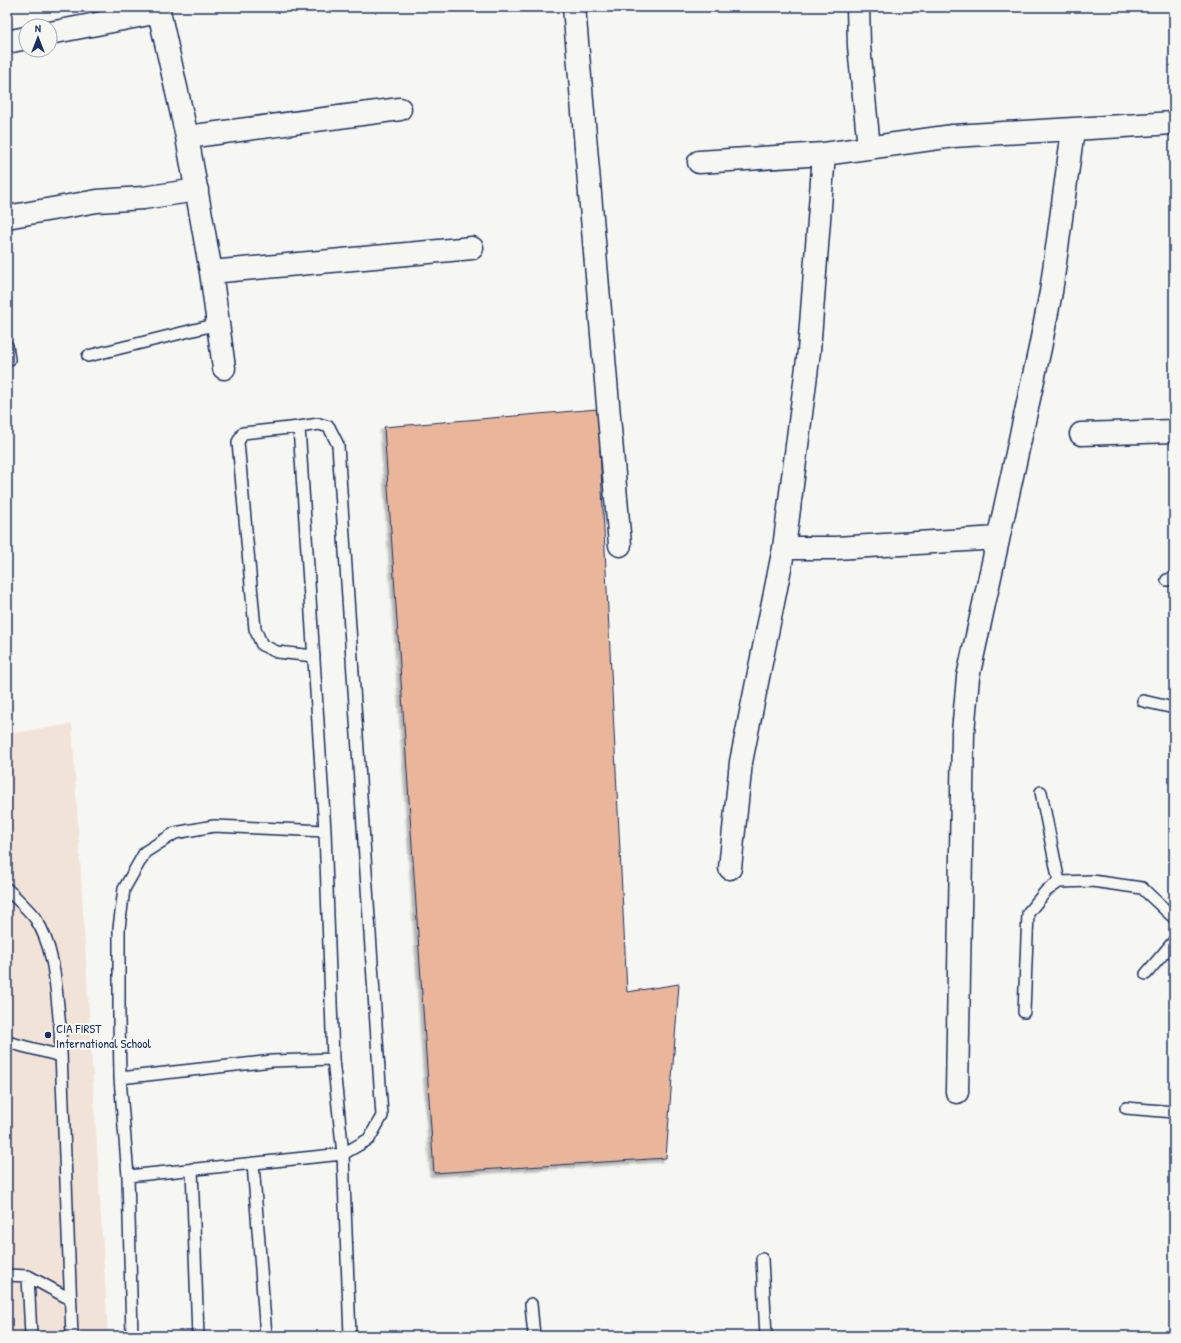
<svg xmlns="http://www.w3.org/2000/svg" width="1181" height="1343" viewBox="0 0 1181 1343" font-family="'Patrick Hand',sans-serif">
<defs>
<filter id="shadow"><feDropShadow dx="-3.5" dy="3.5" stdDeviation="1" flood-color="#0004"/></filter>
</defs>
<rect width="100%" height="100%" fill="#f6f6f2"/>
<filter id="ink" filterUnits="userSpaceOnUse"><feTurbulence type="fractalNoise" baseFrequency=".025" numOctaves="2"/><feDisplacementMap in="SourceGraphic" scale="8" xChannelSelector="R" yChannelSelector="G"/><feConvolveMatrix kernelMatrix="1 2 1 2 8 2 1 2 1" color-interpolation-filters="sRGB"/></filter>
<g filter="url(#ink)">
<path fill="#f2e3d8" d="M72,724L108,1336H7V734Z"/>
<path fill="#e9b69b" stroke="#1b2f5e" filter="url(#shadow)" d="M598,409L627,992L679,984L666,1158L434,1173L384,427Z"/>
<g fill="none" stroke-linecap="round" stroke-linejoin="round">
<defs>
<path id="lane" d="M7,346L9,360
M88,356L218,324
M299,427L243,433L238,442L255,629L262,645L277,652L314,656
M1167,580L1174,578
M1143,701L1174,708
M1041,792L1059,882
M7,889C16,898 27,908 35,918C56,949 56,992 60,1027L72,1336
M1146,974L1174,941
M1024,1012L1028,913L1046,891L1059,882L1092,881L1142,888L1174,918
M7,1042L61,1056
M120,1078L272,1061L333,1059
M1126,1108L1174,1112
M253,1163L266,1336
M192,1169L198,1336
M128,1176L343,1154L369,1139L382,1116L338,445L329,427L319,424L299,427L325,831L333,1059L343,1154L350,1336
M762,1259L766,1336
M7,1275L28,1276L70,1299
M28,1276L31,1336
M531,1304L534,1336
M132,1336L128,1176L120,1078L119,1017V928L124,889L145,852L175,833L214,826L325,831"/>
<path id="street" d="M158,7L187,137L211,272L224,368
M574,7L620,545
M858,7L859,46L869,148
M50,33L159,12
M7,42L26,38
M187,137L400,109
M699,162L824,154L953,136L1174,123
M7,217L97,201L143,198L197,190
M211,272L472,248
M1081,434L1174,431
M784,548H836L998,538
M730,868L741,762L784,548L809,351L824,154
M957,1092L963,732L968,677L1040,348L1051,292L1073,130"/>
</defs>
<use href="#lane" stroke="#1b2f5e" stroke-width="14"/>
<use href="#street" stroke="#1b2f5e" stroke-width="25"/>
<use href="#lane" stroke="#f6f6f2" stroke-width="11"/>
<use href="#street" stroke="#f6f6f2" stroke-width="22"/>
</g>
</g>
<circle fill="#1b2f5e" stroke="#f6f6f2" stroke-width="1.5" cx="48" cy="1035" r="4"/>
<g text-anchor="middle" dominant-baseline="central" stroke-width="4" stroke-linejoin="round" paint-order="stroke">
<g font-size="13" fill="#1b2f5e" stroke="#f6f6f2" text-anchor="start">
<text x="56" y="1028">CIA FIRST<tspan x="56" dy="15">International School</tspan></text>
</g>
</g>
<rect width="1181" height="1343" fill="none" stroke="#f6f6f2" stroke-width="24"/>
<rect x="12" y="12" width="1157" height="1319" fill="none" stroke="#1b2f5e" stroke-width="1.5" filter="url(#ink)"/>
<g transform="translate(38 38)"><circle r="19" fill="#f6f6f2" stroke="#9ea6b7"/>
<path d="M0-3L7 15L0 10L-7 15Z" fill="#1b2f5e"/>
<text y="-6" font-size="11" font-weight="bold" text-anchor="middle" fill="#1b2f5e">N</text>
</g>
</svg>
